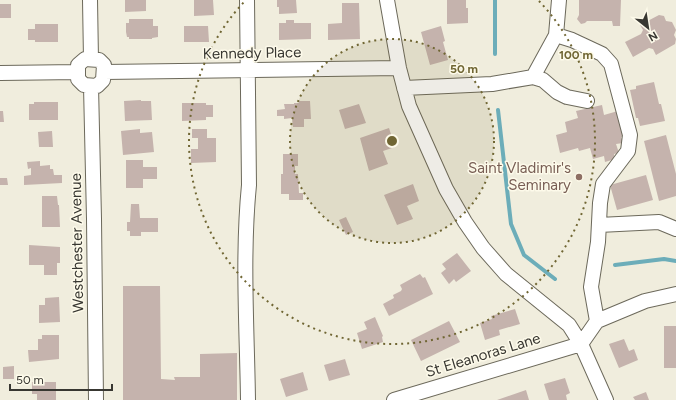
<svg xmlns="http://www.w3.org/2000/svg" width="676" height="400" viewBox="0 0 676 400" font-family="Figtree,sans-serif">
<rect width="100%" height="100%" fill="#f0eddd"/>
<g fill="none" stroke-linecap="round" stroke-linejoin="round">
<path stroke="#6cadb9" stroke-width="4" d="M495,0V54
M498,110L511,224L524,255L555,279
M615,265L664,259L676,261"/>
</g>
<path fill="#c5b3ad" d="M125,0H146V11L125,12Z
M194,0H213L214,15L194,16Z
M277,0H296L297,13L279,14V7H277Z
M447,0H466V8H468V23L447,24Z
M579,0H621L620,26H613L612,21H587L585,23L581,24L577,19L579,15Z
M342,3H359L360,39L328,40V24L342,23Z
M0,4H11V18H0Z
M659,15L664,16L666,21L672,22L676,30L674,35L676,39L675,44L656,55L653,49L649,48L633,57L625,42L641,34L643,30L640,25Z
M129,19H153V26H158V37L152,38V39H129V37H127L126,32V23H129Z
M286,20H294V23H311V39L279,40V23H286Z
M35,24H58V42H35V40H28V29H35Z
M184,26H208L209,42H184Z
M441,26L445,41L443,42L448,60L430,65L421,32Z
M654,82L659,104H661L665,121L640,126L638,118H636L630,90L636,89V86Z
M141,100V101H151L152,120L125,121L124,101Z
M299,101H310L311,119H304V127H293L292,118L284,119V116H277V110L285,109L284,104H294V103H299Z
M34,102H58V120H29V104H34Z
M182,103H206V105H213V117H206V120L182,121Z
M359,104L366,123L345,129L339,110Z
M602,105L604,115L618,111L624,136L621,137L623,143L616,144L619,153L614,154L615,159L605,162L604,156L593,159L590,148L579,151L578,148L560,153L556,135L567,132L565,122L578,118L576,111Z
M0,111H3L4,122H0Z
M389,128L395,147L383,151L388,164L369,171L360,138Z
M140,129V133L152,132L154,152L123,155L121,131Z
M192,129H207V138H216V162L191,163V149H198V138H192Z
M52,131L53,147H39L38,132Z
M666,135L676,174V196L659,201L644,141Z
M283,154H298V166H295V174H298L299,193H303V200H289V194H281V174H283Z
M126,160H143V167H157V179H143V188H126Z
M40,161V166L50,165V169H53L54,175H62V183L24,185V176L31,175V168L28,169L27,162Z
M646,175L653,200L617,210L610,185Z
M0,178H7L8,185H0Z
M413,184L419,201L407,206L413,219L397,225L384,195Z
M42,196H57L58,205H59L60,227H42Z
M131,204H139L140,218H158V232H141V236H130V231H127V222H130Z
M346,217L353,232L346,235L339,220Z
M29,245L60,247V263H57V275H44V265H29Z
M457,253L471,271L456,282L454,279L449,284L441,273L446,269L442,264Z
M420,274L423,278L425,277L433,294L389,316L383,304L394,298L393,295L401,291L402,289L400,285Z
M123,286H160L161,379L175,380L174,377H200V354L237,353V400H123Z
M59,297L60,322L39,323V305H45V298Z
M515,309L520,324L499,330L500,335L485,340L480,323L492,319L491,316Z
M375,317L383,336L382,337L383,342L362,349L357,333L367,329L364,322Z
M449,321L460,342L421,361L411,340Z
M664,326H676V368H664Z
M42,335H59V359L29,362L28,350H38V339H42Z
M624,339L629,351L634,349L638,360L619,368L609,344Z
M345,359L350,375L329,381L324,365Z
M14,366V379H3V367Z
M303,372L308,390L286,397L280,379Z
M565,378L570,393L566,395L567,400H549L544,384Z
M32,382H56V400H37V394H32Z
M526,390L529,400H497Z
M646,392L649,400H635L633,397Z"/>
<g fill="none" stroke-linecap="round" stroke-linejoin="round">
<defs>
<path id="minor" d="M90,0L91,59
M247,0L249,185C242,256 247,329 248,400
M387,0L399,68L409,106L446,189L465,222L483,248L506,274L569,325L581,344L606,400
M556,35L572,40L602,54L611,64L630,135L628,151L603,184L600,203L598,242L591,287L597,321
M85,59L99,60L104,65L103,80L97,86L84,85L78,79V65Z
M104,72L399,68
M0,73L78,72
M533,77L556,35L559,0
M91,86L94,219L96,400
M404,88L492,84L533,77L543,80L557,92L567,97L587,101
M599,225L659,222L676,229
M394,400L581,344L597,321L645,301L676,294"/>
</defs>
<use href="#minor" stroke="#6c695b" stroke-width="16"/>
<use href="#minor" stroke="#fff" stroke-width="14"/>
</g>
<circle cx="392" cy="141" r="102" fill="#706633" fill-opacity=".12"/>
<g fill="none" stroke="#706633" stroke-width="2" stroke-dasharray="2 4">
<circle cx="392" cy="141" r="102"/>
<path d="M539 1A203 203 0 1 1 245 1"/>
</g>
<circle fill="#8d6e63" stroke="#fdfaea" stroke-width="1.5" cx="579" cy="177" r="4"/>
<g text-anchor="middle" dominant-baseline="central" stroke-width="3" stroke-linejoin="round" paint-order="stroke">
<g font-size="15" fill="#383731" stroke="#fdfaea">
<text transform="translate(252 53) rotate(-1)">Kennedy Place</text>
<text transform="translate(77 243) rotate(-91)">Westchester Avenue</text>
<text transform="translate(483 355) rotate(-17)">St Eleanoras Lane</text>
</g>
<g font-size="15" fill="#785e54" stroke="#fdfaea" text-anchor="end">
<text x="571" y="168">Saint Vladimir's<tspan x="571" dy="17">Seminary</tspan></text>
</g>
</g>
<circle cx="392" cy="141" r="6" fill="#706633" stroke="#fdfaea" stroke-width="2"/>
<g font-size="12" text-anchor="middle" font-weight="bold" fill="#706633" stroke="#fdfaea" stroke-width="3" stroke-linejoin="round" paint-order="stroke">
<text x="576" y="59">100 m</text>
<text x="464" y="73">50 m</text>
</g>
<g transform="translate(648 28) rotate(150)" stroke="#fdfaea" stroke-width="3" paint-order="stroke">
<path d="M0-3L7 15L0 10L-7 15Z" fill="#383731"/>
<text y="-6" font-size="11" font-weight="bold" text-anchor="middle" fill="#383731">N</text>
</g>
<path d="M10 384v6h102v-6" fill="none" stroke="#383731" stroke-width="2"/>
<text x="16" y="384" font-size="12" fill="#383731" stroke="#fdfaea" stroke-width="3" paint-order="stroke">50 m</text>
</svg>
